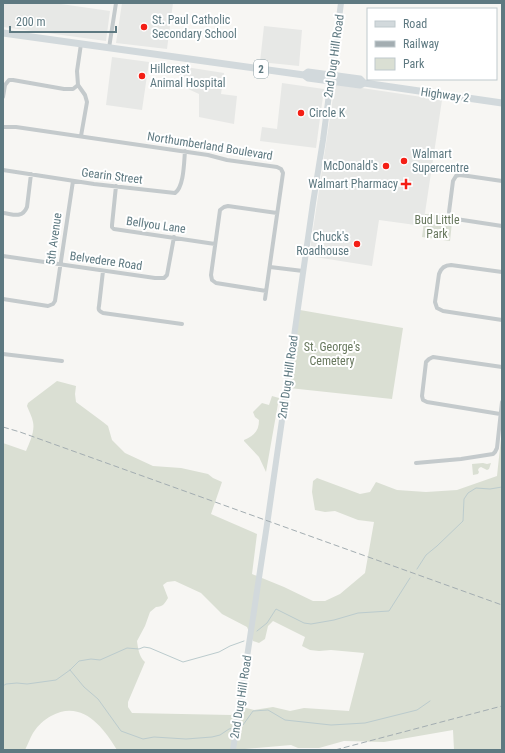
<svg xmlns="http://www.w3.org/2000/svg" width="505" height="753" viewBox="0 0 505 753" font-family="'Roboto Condensed',sans-serif">
<rect width="100%" height="100%" fill="#f7f6f3"/>
<path fill="#e7e8e6" d="M3,3H54L110,11L106,41L3,27Z
M122,3H173L167,49L116,43Z
M264,26L302,30L299,66L260,62Z
M112,57L149,62L142,110L106,105Z
M173,65L224,73L221,94L237,96L234,124L199,117V94L186,88L188,77L172,74Z
M282,83L324,89L316,148L260,141L262,127L277,129Z
M335,84L442,100L423,226L379,220L372,266L309,256Z"/>
<path fill="#dadfd3" fill-rule="evenodd" d="M425,214L446,216L452,222L450,241L422,237Z
M300,310L403,328L392,399L289,388Z
M57,381L76,386L75,394L76,402L103,422L108,426L112,440L125,453L153,466L181,468L208,474L213,478L222,482L211,514L257,534L252,574L284,587L313,601H325L340,594L365,573L374,522L358,520L335,511L325,512L315,510L312,492L313,481L317,478L360,494L370,492L376,482L397,490L426,492L457,490L497,476L502,429V750H454L453,730L384,742L344,741L319,748H298L291,745L234,750H117C103,726 81,699 51,716C44,720 38,725 33,733C30,738 28,744 25,750H3V443L26,451C30,442 35,431 33,422C32,417 29,411 27,406L28,403ZM175,581L201,593L222,614L247,627L253,641L259,643L265,639L268,626L273,621L305,637L302,646L310,650L319,651L331,650L364,653L349,711L304,708L290,711L273,707L254,710L239,706L231,715L132,713L128,707V702L145,662C139,657 138,648 137,641L145,626L150,612L156,607C163,607 165,603 168,598L163,585L167,582Z
M272,396L279,398L266,472L259,457L244,441V440C254,436 259,431 259,420L255,417L253,412L262,403L269,405Z
M483,463L487,464L491,463L489,469L487,470L481,467L479,468L478,470L479,472L478,474L473,475L472,464Z"/>
<g fill="none" stroke-linecap="round" stroke-linejoin="round">
<path stroke="#bbcbcd" stroke-width="1" d="M417,569L426,555L437,546L463,521L464,499L468,493L476,488L490,489L502,487
M257,631L267,623L276,609L304,623L311,624L334,620L358,613L389,611L410,578
M70,670L84,687L98,699L121,731L143,739L154,737L186,739L212,737L220,735L229,729L233,728
M3,686L6,684L17,683L27,684L56,680L70,670L79,661L91,659L100,660L127,648L139,649L144,647L150,648L183,662L219,652L230,646L244,641
M240,726L243,725L253,711L268,710L285,720L331,725L365,723L417,710L430,701"/>
<path stroke="#c4cacc" stroke-width="4" d="M81,44L77,71L78,85L85,95L87,102L81,136
M109,48L116,3
M3,97L5,85L9,80H13L64,89H73L78,85
M3,127H16L208,155L227,160L277,167L281,169L283,173L265,299
M3,170L94,184L175,193C184,187 184,162 185,151
M502,181L468,176L459,175L456,176L453,181L449,212L452,217L456,219L502,226
M116,186L112,225V227L114,229L215,244
M3,213C13,214 22,219 27,207L31,174
M3,256L155,278H164L167,275L174,237
M270,267L303,271
M103,271L99,306C98,310 99,311 103,313L182,324
M502,272L451,265C445,265 441,268 439,274L435,302L437,308L443,311L502,320
M266,291L216,283L212,280L211,275L220,210L224,207L228,206L277,213
M3,299L48,306L53,304L55,301L73,181
M3,354L62,361
M500,414L427,402L423,400L422,396L426,362L429,359L433,357L502,367
M416,463L461,459L493,454L495,452L497,448L502,402"/>
<path stroke="#d2d9dc" stroke-width="6" d="M233,750L268,518L313,203L323,140L341,3"/>
<path stroke="#d2d9dc" stroke-width="7" d="M3,33L304,75L308,78L360,85L364,83L502,103
M304,75L308,72L360,79L364,83"/>
<path stroke="#a3adb1" stroke-width="1" stroke-dasharray="6 3" stroke-linecap="butt" d="M3,427L20,432L502,605
M335,750L502,706"/>
</g>
<g fill="#f41e15" stroke="#fff" stroke-width="1.5">
<circle cx="144" cy="27" r="4"/>
<circle cx="142" cy="76" r="4"/>
<circle cx="301" cy="113" r="4"/>
<circle cx="404" cy="161" r="4"/>
<circle cx="386" cy="166" r="4"/>
<path d="M404 178h4v4h4v4h-4v4h-4v-4h-4v-4h4z"/>
<circle cx="357" cy="244" r="4"/>
</g>
<g text-anchor="middle" dominant-baseline="central" stroke-width="4" stroke-linejoin="round" paint-order="stroke">
<rect fill="#fff" stroke="#8ea1a7" stroke-width="1" x="254" y="60" width="14" height="18" rx="3"/>
<g font-size="11" font-weight="bold" fill="#5e7981">
<text x="261" y="69">2</text>
</g>
<g font-size="12" fill="#5e7981" stroke="#fff" text-anchor="start">
<text x="152" y="20">St. Paul Catholic<tspan x="152" dy="14">Secondary School</tspan></text>
<text x="150" y="69">Hillcrest<tspan x="150" dy="14">Animal Hospital</tspan></text>
<text x="309" y="113">Circle K</text>
<text x="412" y="154">Walmart<tspan x="412" dy="14">Supercentre</tspan></text>
<text x="378" y="166" text-anchor="end">McDonald's</text>
<text x="398" y="184" text-anchor="end">Walmart Pharmacy</text>
<text x="349" y="237" text-anchor="end">Chuck's<tspan x="349" dy="14">Roadhouse</tspan></text>
</g>
<g font-size="12" fill="#5e7981" stroke="#fff">
<text transform="translate(334 56) rotate(-82)">2nd Dug Hill Road</text>
<text transform="translate(445 95) rotate(8)">Highway 2</text>
<text transform="translate(210 146) rotate(9)">Northumberland Boulevard</text>
<text transform="translate(112 176) rotate(7)">Gearin Street</text>
<text transform="translate(156 225) rotate(8)">Bellyou Lane</text>
<text transform="translate(54 239) rotate(-82)">5th Avenue</text>
<text transform="translate(106 261) rotate(8)">Belvedere Road</text>
<text transform="translate(288 377) rotate(-82)">2nd Dug Hill Road</text>
<text transform="translate(241 697) rotate(-81)">2nd Dug Hill Road</text>
</g>
<g font-size="12" fill="#68785e" stroke="#fff">
<text x="437" y="220">Bud Little<tspan x="437" dy="14">Park</tspan></text>
<text x="332" y="347">St. George's<tspan x="332" dy="14">Cemetery</tspan></text>
</g>
</g>
<rect width="505" height="753" fill="none" stroke="#5e7981" stroke-width="8"/>
<rect x="367" y="8" width="130" height="72" fill="#ffffff" stroke="#bfc9cd"/>
<rect x="375" y="21" width="20" height="6" fill="#d2d9dc" stroke="#bfc9cd"/>
<text x="403" y="28" font-size="12" fill="#5e7981">Road</text>
<rect x="375" y="41" width="20" height="6" fill="#a3adb1" stroke="#bfc9cd"/>
<text x="403" y="48" font-size="12" fill="#5e7981">Railway</text>
<rect x="375" y="58" width="20" height="12" fill="#dadfd3" stroke="#bfc9cd"/>
<text x="403" y="68" font-size="12" fill="#5e7981">Park</text>
<path d="M10 26v6h106v-6" fill="none" stroke="#5e7981" stroke-width="2"/>
<text x="16" y="26" font-size="12" fill="#5e7981" stroke="#ffffff" stroke-width="3" paint-order="stroke">200 m</text>
</svg>
